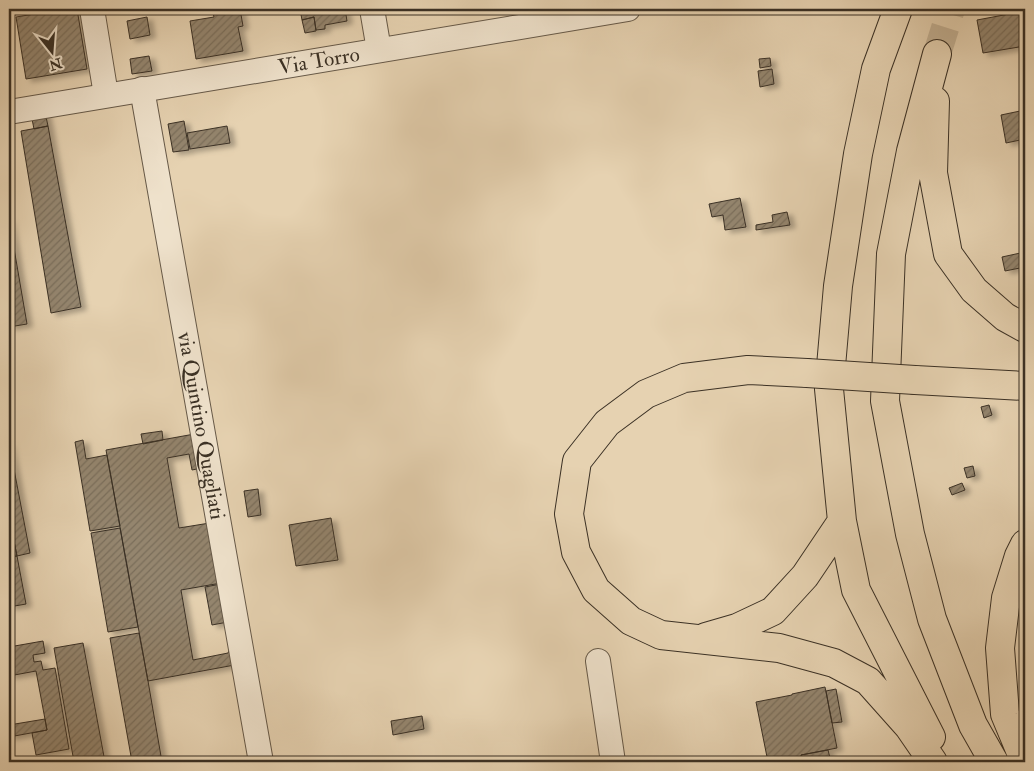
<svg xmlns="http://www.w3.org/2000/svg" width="1034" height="771" viewBox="0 0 1034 771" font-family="'IM FELL Double Pica',serif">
<defs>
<pattern id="building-hatch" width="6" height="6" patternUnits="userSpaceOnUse" patternTransform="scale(1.25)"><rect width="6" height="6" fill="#94856e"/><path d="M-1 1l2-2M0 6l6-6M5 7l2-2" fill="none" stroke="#7a6d5a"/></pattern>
<filter id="shadow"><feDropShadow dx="5.5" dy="3" stdDeviation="2.5" flood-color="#0004"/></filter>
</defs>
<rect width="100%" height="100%" fill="#e6d2b1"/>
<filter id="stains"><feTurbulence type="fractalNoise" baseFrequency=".004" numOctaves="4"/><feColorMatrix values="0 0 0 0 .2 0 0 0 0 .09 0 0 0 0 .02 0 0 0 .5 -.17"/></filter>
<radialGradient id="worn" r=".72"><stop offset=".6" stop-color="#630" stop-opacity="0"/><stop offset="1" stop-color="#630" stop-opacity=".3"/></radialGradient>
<path fill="url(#building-hatch)" stroke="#3b3125" filter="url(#shadow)" d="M65,9H77L87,69L26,79L16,17Z
M212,9H240L243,26L238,27L243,51L196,59L190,21L214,17Z
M300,9H345L347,21L325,25V29L316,30L314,17L302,20Z
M1025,11V46L983,53L977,20Z
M147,17L150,35L130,39L127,21Z
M314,17L316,31L305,33L302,20Z
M149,56L152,71L132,74L130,59Z
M770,58L771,66L760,68L759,59Z
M772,69L774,84L760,87L758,71Z
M1025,110V139L1006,143L1001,115Z
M45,112L48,126L34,129L31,114Z
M184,121L189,150L173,152L168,124Z
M48,126L81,307L51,313L21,131Z
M227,126L230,143L190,149L187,133Z
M740,198L746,227L725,230L723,215L712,217L709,204Z
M787,212L790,225L756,230V225L773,222L772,215Z
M9,219L27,324L9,327Z
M1025,252V267L1005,271L1002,257Z
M989,405L992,415L984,418L981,407Z
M162,431L163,440L143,444L141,434Z
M200,433L206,467L192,470L189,454L167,458L179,528L216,522L227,582L181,590L193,660L228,653L232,645L240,664L148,681L106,450Z
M83,440L86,459L107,455L120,526L90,531L75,442Z
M9,443L30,553L17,556L9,516Z
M973,466L975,476L967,478L964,468Z
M962,483L965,490L952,495L949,488Z
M258,489L261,515L248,517L244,491Z
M9,516L17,556L9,557Z
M331,518L338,560L296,566L289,525Z
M120,528L138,627L108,632L91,533Z
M17,556L26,604L9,607V557Z
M226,583L233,621L212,625L205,587Z
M139,633L148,681L162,762H132L110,638Z
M43,641L45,653L33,655L34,662L41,661L43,670L55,668L69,749L36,755L32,733L47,730L36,671L9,676V647Z
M83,643L105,762H74L54,648Z
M825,687L837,748L801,755L803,762H768L756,702L792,695V694Z
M836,689L842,722L832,723L826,691Z
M422,716L424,729L393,735L391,721Z
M45,719L47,730L9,737V725Z
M828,750L831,762H803L801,755Z"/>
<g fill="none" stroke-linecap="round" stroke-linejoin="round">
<path stroke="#c4b295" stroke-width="28" stroke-dasharray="28 14" stroke-linecap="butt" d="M937,54L951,9"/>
<defs>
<g id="minor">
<path d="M92,9L106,95"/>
<path d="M372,9L379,50"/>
<path id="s1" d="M142,89L261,762"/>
<path id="s2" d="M9,112L628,9"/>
<path d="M598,661L613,762"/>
</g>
<path id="highway" d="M898,9L876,69L858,154L838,286L829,389L842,521L856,590L931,737
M937,54L911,151L891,254L885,401L910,534L932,619L973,725L994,762
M935,101L933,173L948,254L974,290L1005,317L1025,328
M807,373L748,370L684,378L646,394L607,423L577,461L569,514L576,552L596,590L631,621L661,635L779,648L834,663L868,681L909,727L933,762
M915,380L1025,386
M706,637L737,628L773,611L805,576L842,521
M1025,762L1005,714L1000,648L1006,598L1019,556L1025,544"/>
</defs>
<use href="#minor" stroke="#665948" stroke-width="26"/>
<use href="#highway" stroke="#3b3125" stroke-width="30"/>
<use href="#minor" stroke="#efe2cc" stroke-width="24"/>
<use href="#highway" stroke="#e6d2b1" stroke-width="28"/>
<defs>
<path id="highway-bridge" d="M807,373L915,380"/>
</defs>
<use href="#highway-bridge" stroke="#3b3125" stroke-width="30" stroke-linecap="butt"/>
<use href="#highway-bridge" stroke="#e6d2b1" stroke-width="28"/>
</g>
<g text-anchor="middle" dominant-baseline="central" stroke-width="4" stroke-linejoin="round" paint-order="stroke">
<g font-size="21" fill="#3b3125" stroke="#efe2cc">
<text stroke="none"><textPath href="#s2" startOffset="314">Via Torro</textPath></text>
<text stroke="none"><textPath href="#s1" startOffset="342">via Quintino Quagliati</textPath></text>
</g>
</g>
<rect width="1034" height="771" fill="none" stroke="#e6d2b1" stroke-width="30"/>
<rect x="10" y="10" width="1014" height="751" fill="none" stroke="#3b3125" stroke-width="2.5"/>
<rect x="15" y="15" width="1004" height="741" fill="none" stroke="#3b3125"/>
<g transform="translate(52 52) rotate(163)" stroke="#efe2cc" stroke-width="4" paint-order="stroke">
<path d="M0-4L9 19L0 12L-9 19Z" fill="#3b3125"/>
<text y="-8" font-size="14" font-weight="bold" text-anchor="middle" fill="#3b3125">N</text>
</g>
<rect width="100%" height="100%" filter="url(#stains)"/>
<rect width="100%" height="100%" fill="url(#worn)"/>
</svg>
